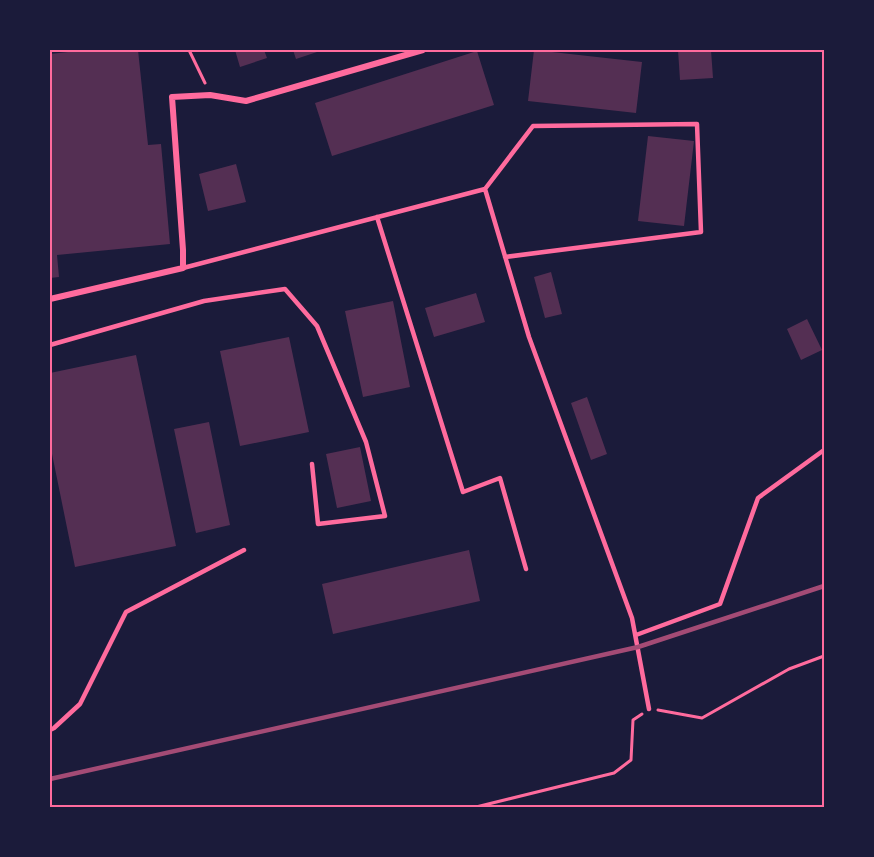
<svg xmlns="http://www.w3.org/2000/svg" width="874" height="857" viewBox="0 0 874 857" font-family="'Work Sans',sans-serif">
<rect width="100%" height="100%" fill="#1b1b3a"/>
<path fill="#542f53" d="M86,50H138L148,145L161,144L170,244L57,255L59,277L50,278V54Z
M235,50H264L267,58L240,67Z
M293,50H323L296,59Z
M534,50L642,62L636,113L528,101Z
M678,50H711L713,78L680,80Z
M477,51L494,105L332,156L315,103Z
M648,136L694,141L684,226L638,221Z
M236,164L246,202L208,211L199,174Z
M551,272L562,314L545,318L534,277Z
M476,293L485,322L434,337L425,308Z
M393,301L410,387L363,397L345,311Z
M807,319L822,350L801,360L787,329Z
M289,337L309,432L240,446L220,351Z
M136,355L176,546L75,567L50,444V373Z
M587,397L607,454L591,460L571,403Z
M209,422L230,525L196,533L174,429Z
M360,447L371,501L337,508L326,454Z
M469,550L480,601L333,634L322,584Z"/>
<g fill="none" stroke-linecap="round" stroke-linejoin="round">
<path stroke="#ff6b9d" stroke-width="3" d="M189,50L205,83
M658,710L702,718L789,669L824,656
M472,808L614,773L631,760L633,720L642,714"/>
<path stroke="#ff6b9d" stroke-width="4.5" d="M485,189L533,126L697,124L701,232L505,257
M377,217L463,492L500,478L526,569
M183,268L485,189L529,337L632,618L649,709
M50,345L204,301L285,289L317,326L366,442L385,516L318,524L312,464
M636,635L720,604L758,498L824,450
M50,730L54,728L80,704L126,612L244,550"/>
<path stroke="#ff6b9d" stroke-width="6" d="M50,299L183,268V250L172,97L210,95L246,101L423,50"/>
<path stroke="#a44b75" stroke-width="4.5" d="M50,779L638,647L824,586"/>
</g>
<rect width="874" height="857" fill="none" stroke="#1b1b3a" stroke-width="102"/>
<rect x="51" y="51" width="772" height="755" fill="none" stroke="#ff6b9d" stroke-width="2"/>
</svg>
